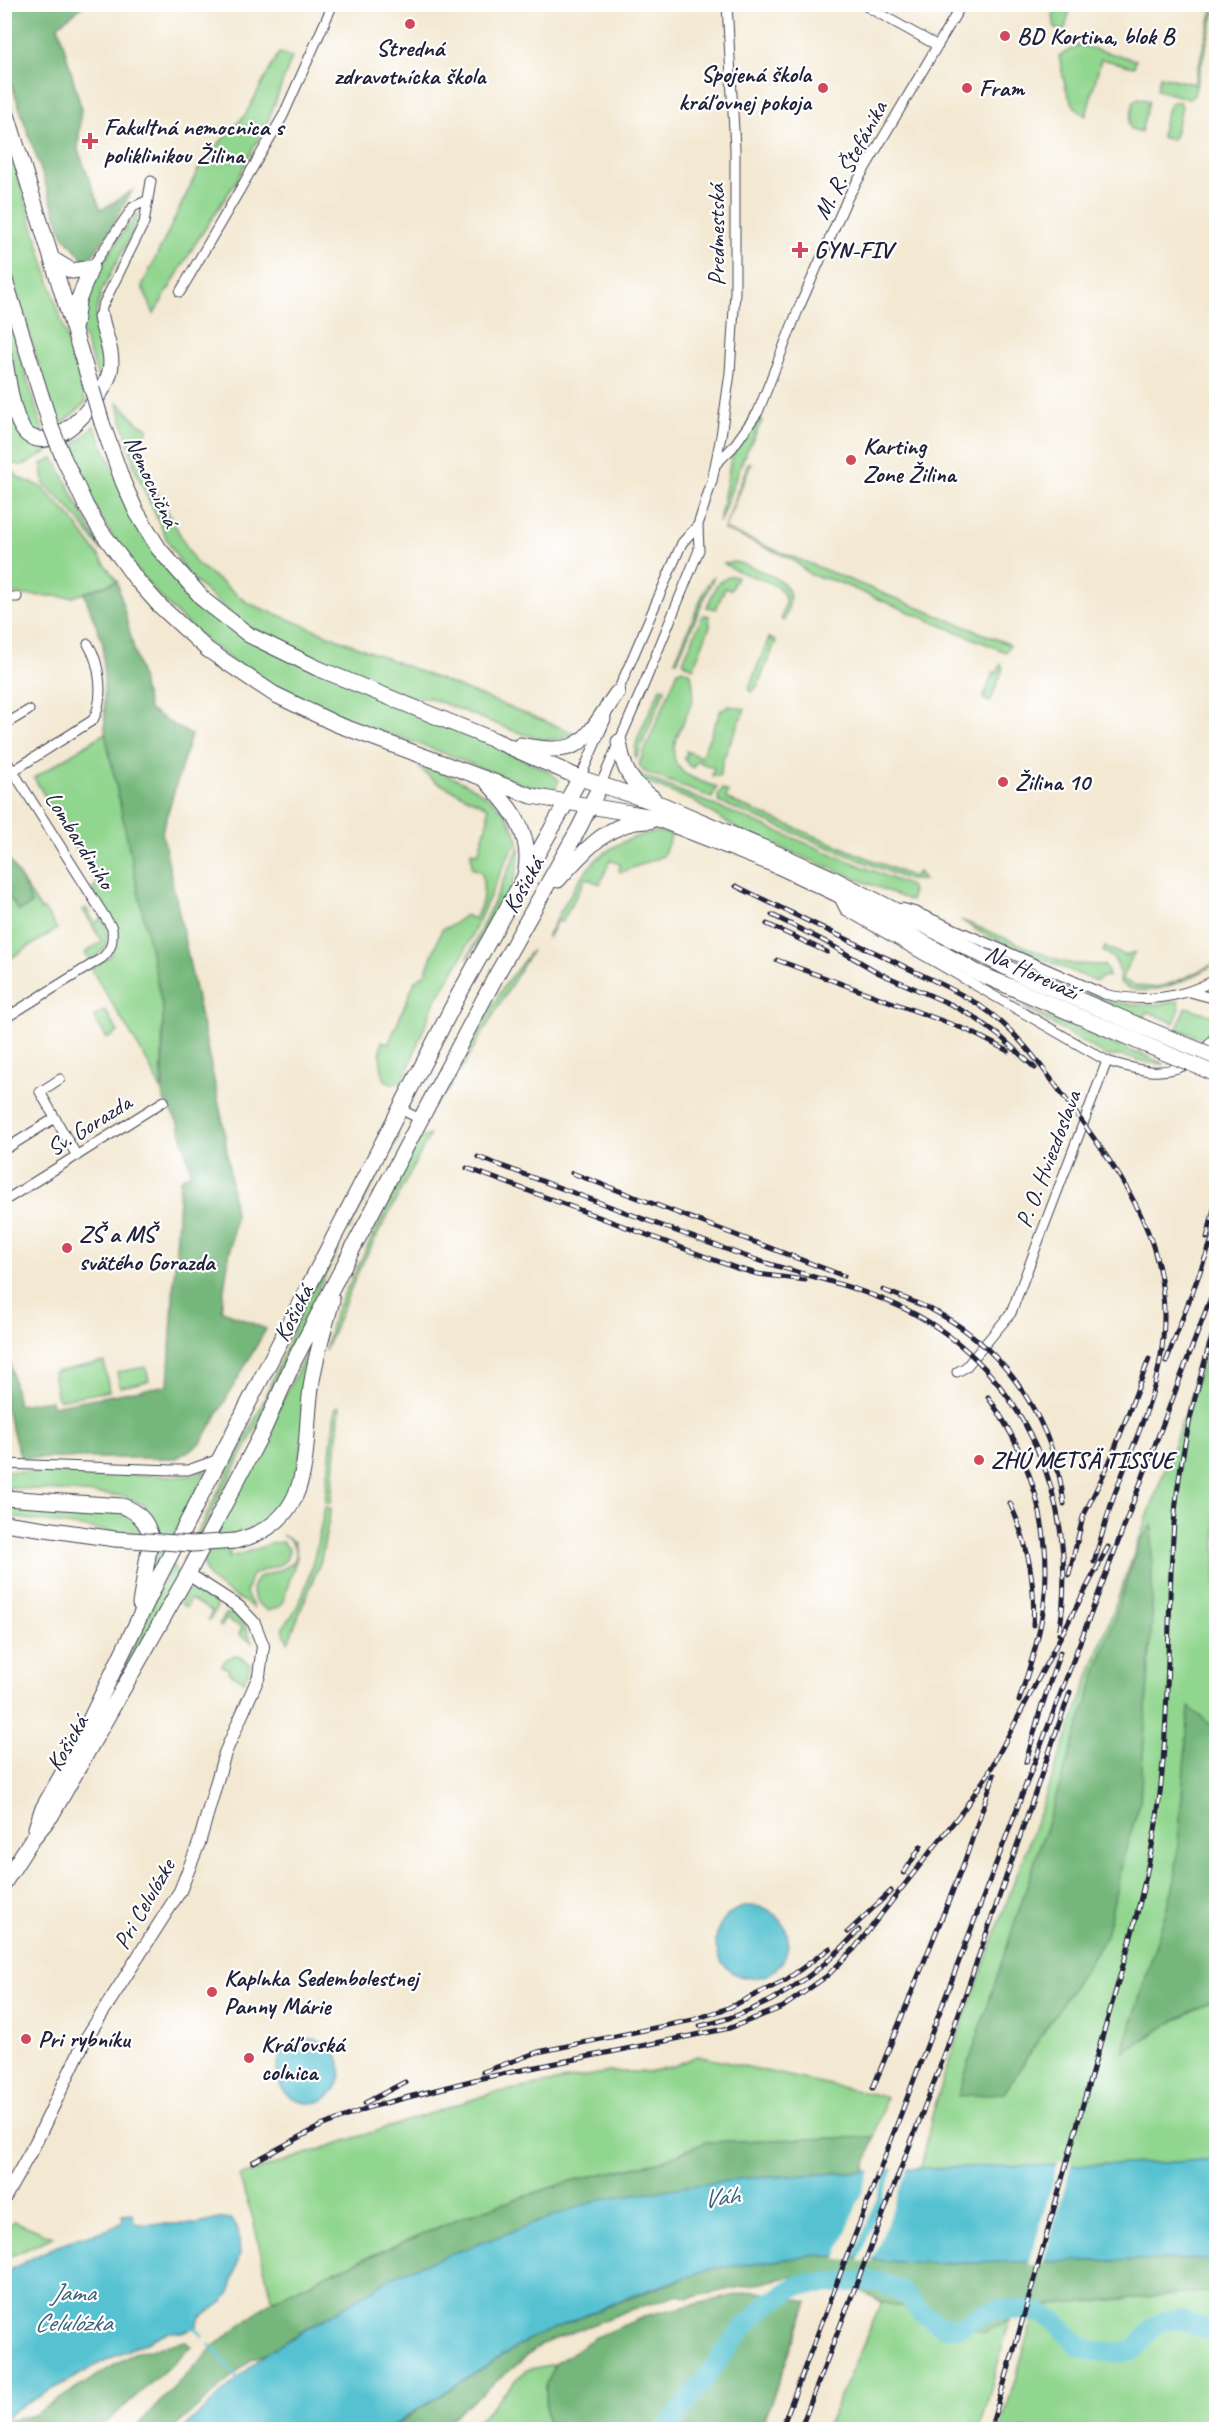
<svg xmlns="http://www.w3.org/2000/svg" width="1221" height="2434" viewBox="0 0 1221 2434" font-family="Caveat,sans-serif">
<rect width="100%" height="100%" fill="#fff"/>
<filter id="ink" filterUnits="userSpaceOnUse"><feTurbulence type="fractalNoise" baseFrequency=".0167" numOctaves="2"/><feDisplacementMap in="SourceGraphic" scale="12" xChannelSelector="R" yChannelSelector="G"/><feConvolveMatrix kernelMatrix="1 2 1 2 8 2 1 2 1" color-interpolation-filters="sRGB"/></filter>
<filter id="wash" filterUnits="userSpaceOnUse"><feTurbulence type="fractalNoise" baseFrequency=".008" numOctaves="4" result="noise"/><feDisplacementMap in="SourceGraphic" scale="24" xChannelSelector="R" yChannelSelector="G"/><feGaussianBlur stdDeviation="1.35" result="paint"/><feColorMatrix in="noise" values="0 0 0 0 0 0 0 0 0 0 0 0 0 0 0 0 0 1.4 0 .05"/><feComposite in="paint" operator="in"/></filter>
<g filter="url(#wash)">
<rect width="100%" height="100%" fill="#f3e8d1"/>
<path fill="#91d68f" stroke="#5a7c65" stroke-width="1.5" d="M1056,5H1071L1065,29L1062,30L1055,29L1053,16Z
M1214,5L1216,6L1194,95L1189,99L1157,90L1160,76L1194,84Z
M1079,45L1136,60L1134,67L1101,59L1086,116C1065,105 1064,77 1059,56Z
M279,53L292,57L269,118L237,180L195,244L154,314L142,286L202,162L245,115Z
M1139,98L1149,101L1141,132L1131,129L1129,124L1134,101Z
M1173,102H1180L1182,107L1174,137L1171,140L1161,137V135L1168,108Z
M4,130L86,402L58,428L5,257Z
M139,214L130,237L100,294L101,296C89,324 105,337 105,365C105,371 102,378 100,384L82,331L80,317L95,274L135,215Z
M4,301L44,434L34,431L22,417L5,328Z
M4,378L13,422L48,444L50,450C32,460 21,474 5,457Z
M117,401L138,423L148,428L137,456L195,562L248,603L574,733L566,738L543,740L514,731L430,698L412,697L359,678L314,659L248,626L216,601L187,574L166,538L135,469Z
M760,418L762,421L743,459L719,523L731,459L735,450Z
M94,426L149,545L180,586L200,605L548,771L559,780L554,791C520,787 473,763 438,751C389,733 336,719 289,695C192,646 106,553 69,450Z
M54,458L102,551L71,510L44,484L42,464Z
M5,462L19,478L40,486L70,516L117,581L73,597L5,594Z
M748,463H751L724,529L1006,643L1010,645L1006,652L835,581L811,575L790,558L724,530Z
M734,562C743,563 752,567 761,571C790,583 796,591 784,621L781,619C783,612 787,602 784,595C776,578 737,576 724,563Z
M714,576L677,661H675L707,585Z
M729,576H737L731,590L725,588L716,609L707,607L717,584Z
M703,615L709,616L710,626L693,668L683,662Z
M769,638L776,641L758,685L751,692L748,690Z
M1001,664L1003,669L990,702L983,699L993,672L997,673Z
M682,669L691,673C692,680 694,688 693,696C690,720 659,749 682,771C691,779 705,783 717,787L712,798L643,771L639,764L678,671Z
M661,687L665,689L636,759C629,747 655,702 661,687Z
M729,706L745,709L723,759L720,776H712L714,768L697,761L693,768L688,765L684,757H687L686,751L701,757L721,710Z
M105,733L113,758L163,1010L161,1090L147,1061L91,969L111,955L116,940L92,889L98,884L34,778Z
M420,766C449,774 489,791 507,816C512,823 515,833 519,842L511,850L462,957L434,1003L403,1081L394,1084L385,1080C380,1067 379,1055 382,1041L389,1043L415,981L425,974L442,929L451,926L465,915L474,919C485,903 484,891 482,872L472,868L471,851L478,854L488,820V807L436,782L420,769Z
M636,773L910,886L912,891L911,901L742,832L693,801L640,780Z
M722,789L728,792L726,799L913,877L918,872L924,880H908L719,802L718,796Z
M653,832L672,834L663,856L622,872L619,871L620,864L610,860L600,884L586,878L562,922L557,921L548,938L547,936C578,882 588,847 653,832Z
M519,847C522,885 488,929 467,959Z
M4,853L41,910L44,909L57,929L5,962Z
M86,908L95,923L102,918L107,929L106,947L92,960L89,959L85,953L102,941L83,910Z
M961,920L1060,961L1073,964L1104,965L1108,972V977L1104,976L1097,981L1083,976L983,934Z
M1105,947L1126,956L1135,952L1121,979C1148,995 1171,985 1197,972C1203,969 1213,964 1216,963C1196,976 1139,1006 1119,981C1121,967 1116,957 1103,952Z
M532,950L448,1091L443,1094L504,986Z
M988,951L1107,1000C1130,1006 1154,1006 1178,1001L1180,1008L1174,1023L1147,1011L1144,1019L1046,979Z
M1020,1005L1137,1054L1138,1053L1165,1064C1146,1066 1122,1052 1108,1057Z
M1186,1007L1216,1017L1204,1040L1177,1029Z
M105,1010L118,1032L107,1039L94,1017Z
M394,1133H397L398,1137L349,1230L346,1229Z
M430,1135L358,1272L325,1351L334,1315L390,1201L414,1144L419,1139Z
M337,1248L338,1250L311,1304L268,1405L186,1561H183L262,1405L305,1303Z
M1216,1329V2159L1162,2163L921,2168L932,2116L948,2063Z
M314,1338C310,1375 305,1468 287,1497C276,1514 261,1526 241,1533L238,1531L228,1557C243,1556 273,1540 283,1542L289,1549C289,1570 264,1566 251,1576L246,1593L254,1608C235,1594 203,1586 203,1559Z
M104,1362L109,1391L58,1400L53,1372Z
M146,1367L149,1381L120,1387L117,1372Z
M338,1406L340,1407L331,1503L325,1502L335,1410Z
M207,1469L156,1570C148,1549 167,1531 143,1510L145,1506L124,1496L5,1487L4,1471L175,1476H190Z
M4,1502L124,1511L137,1521L141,1533L115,1532L5,1516Z
M325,1507L331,1508L321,1560L288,1642L282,1628C309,1601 317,1543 325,1507Z
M282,1535L294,1542L297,1557L282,1604L279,1607L268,1611L255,1601L252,1588L257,1578C270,1571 309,1569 292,1543C290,1539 284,1537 282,1535Z
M172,1564L179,1577L111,1697L110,1695Z
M191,1586L215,1601L217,1607L210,1620H208L212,1611L190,1599L186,1607L180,1604Z
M226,1614H234L244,1623L252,1642L239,1635L242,1627L226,1619L221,1627L219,1625Z
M232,1656H238L251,1664L244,1681L228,1672L229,1669L222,1666L225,1660Z
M697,2056L886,2097L874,2137L706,2142L662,2161L574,2180L465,2216L328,2274L272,2301L253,2219L239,2176L489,2094L609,2072H648L674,2066Z
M14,2221L53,2237L5,2259V2228Z
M1216,2291V2429L1000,2430L1037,2306Z
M882,2302L985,2332L1010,2319L980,2429L825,2430Z
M555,2364L546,2384L547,2429L469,2430L526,2370Z"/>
<path fill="#74b77a" stroke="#4b6c5a" stroke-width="1.5" d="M4,5H85L58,25L81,107L78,150L101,210L132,191L109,232L87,263L63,235L5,65Z
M117,581L149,710L191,735L162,832L224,1128L235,1216L221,1310L266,1329L201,1443L177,1458H21L5,1407L4,1355L7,1347L18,1405L51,1400L52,1406L168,1385L180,1180L191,1172L179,1124L163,1098V1010L105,733L103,644L84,593Z
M5,855C13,865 30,892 31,905L19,911L8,895H5Z
M1152,1525V1620L1140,1803L1124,1855L1106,1936L1004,2093L958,2096L1140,1540Z
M1189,1707L1216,1729V1999L1179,2018L1123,2052L1175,1881Z
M874,2137L864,2171L740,2179L400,2273L265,2354L252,2359L173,2429L133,2430L215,2345L272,2301L328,2274L465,2216L574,2180L662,2161L706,2142Z
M817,2255L901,2262L959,2263L1216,2259V2291L1037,2306L985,2332L882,2302L831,2274L789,2277L688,2298L679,2295L627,2311L542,2344L438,2429L387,2430L529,2339L604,2308L709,2269Z
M754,2291L808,2302L761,2429H547L546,2384L555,2364L594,2338L648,2315Z
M185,2341L191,2347L99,2429H5L6,2421L34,2415L134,2353Z"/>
<path fill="#57c2d1" stroke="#3c7286" stroke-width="1.5" d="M716 1942a36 36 0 1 1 72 0a36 36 0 1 1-72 0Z
M277 2071a32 32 0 1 1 64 0a32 32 0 1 1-64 0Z
M1216,2159V2259L959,2263L901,2262L817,2255L709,2269L629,2297L529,2339L387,2429L182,2430L265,2354L400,2273L600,2199L740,2179L921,2168L1162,2163Z
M132,2214L133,2220L138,2224H198L223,2218L230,2219L238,2229L240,2253L230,2292L223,2302L200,2318L197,2326L193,2328L182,2332H169L108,2359L18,2408L5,2418V2273C26,2261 47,2250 69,2241C86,2234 110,2232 123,2221L122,2215Z"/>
<path fill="#f3e8d1" d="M1072,2161L1043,2264L1029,2265L1058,2162Z
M909,2165L872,2262L859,2261L895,2166Z
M889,2167L852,2261L836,2259L871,2168Z"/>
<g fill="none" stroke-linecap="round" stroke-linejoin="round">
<path stroke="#57c2d1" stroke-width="3" d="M195,2327L202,2336
M210,2345L239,2380"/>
<path stroke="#57c2d1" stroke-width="20" d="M666,2430L740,2332L767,2304L799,2285L868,2281L880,2282L901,2291L922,2313L944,2328L959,2327L977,2316L999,2309L1039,2312L1056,2322L1080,2347L1095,2351L1115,2353L1134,2350L1153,2327L1163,2321L1183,2320L1216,2333"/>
</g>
</g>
<g filter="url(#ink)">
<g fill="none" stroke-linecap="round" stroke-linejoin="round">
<defs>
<path id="minor" d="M862,4L938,46
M91,268L133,207L148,200
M180,292L283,116L333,4
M101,317L102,307L144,223L151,181
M716,464L733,447L758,412L798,310L848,197L962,4
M4,597H17
M615,698L682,543L698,525
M4,725L29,710
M4,757L112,928C113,941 112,949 102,958L4,1019
M13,771L93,720C105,699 100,663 88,644
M580,778L606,719
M600,786L645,682L699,550L698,525L712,481L721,436L730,373L735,292V149L727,4
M838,896L845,910L1107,1061C1137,1070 1163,1078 1192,1062
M902,908L916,912L1104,994C1144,1003 1181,999 1216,979
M1190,992L1216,999
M1202,1054L1216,1035
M400,1109L420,1119
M55,1118L40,1092L60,1079
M4,1150L55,1118L77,1156
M4,1201L164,1101
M957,1372L966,1367L1011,1313L1107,1061
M4,1464L173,1470H188L219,1459"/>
<path id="tertiary" d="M4,2199L36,2142L85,2040L180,1891L199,1843L225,1753L259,1676L263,1646L254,1623L239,1607L188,1574"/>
<path id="primary" d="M4,105L92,389
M52,259L72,271L91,268
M4,277L51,427
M75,325L78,301L91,268
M4,356C8,375 12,423 28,435C57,456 105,396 110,371C114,353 104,335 101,317
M102,423L123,482L136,511L159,549L205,601L249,635L317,668L494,740L580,778L663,805L785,857L830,877L1021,975L1145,1028
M63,457L86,506L99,528L136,579L160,606L208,650L274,694L336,724L532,796L653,817L780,867L837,894L978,973L1139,1042
M619,742C624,771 629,781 653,798
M521,745C584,758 584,740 617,693
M488,783C512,809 534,836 525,875
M558,880C582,853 610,819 650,821
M4,1498L122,1506C138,1511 147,1521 151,1537L140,1604
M4,1523L115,1539
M235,1541C320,1521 301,1446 312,1381C316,1354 325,1327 332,1300
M36,1828L42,1810L73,1755L159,1577L458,996L580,778
M4,1883L32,1839L51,1816L188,1574L263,1431L294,1361L355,1244L496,976L578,830L600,786"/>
</defs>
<use href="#minor" stroke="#414052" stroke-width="11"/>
<use href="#tertiary" stroke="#414052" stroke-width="14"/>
<use href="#primary" stroke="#414052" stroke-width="17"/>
<use href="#minor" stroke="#fff" stroke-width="9"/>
<use href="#tertiary" stroke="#fff" stroke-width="12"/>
<use href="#primary" stroke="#fff" stroke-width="15"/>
<defs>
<path id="rail" d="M736,886C788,912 842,937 895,962C923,976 953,988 979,1005C1018,1031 1043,1068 1070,1105C1123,1178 1172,1242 1163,1338C1159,1392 1134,1442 1115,1493C1107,1515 1101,1539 1094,1562
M772,915L824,941L879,973L950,1004L974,1017L1002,1038L1035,1068
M767,924L827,952
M777,960L967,1030L1008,1051
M478,1157C566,1190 653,1223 742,1255C798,1275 856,1284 909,1311C1027,1371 1081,1508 1059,1634
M467,1168L736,1268L758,1274L805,1280
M572,1173L844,1276
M1207,1238L1216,1200
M883,1290C902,1297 921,1304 938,1313C1009,1352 1055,1425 1064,1504
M1166,1362L1216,1229
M988,1397C1031,1457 1053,1529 1044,1604C1040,1637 1029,1669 1019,1701
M1010,1503C1027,1541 1036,1582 1033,1625
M1069,1575L1083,1517L1110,1461L1149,1359
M1040,1712L1060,1652
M1026,1762L1042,1704
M904,1873L921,1846
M848,1932L891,1891
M700,2026C763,2013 817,1977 859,1930
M483,2072L538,2052L693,2020L728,2008L786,1980L830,1948
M873,2088L964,1863L994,1775
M365,2103L405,2082
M253,2162L321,2126L370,2107L482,2078L730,2028L783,2007L827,1976L854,1949L964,1809L988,1774L1108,1547
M781,2430L1216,1284
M800,2430L943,2059L1070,1692
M990,2430C1025,2317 1055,2203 1087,2090C1111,2004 1140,1918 1155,1830C1172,1725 1165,1618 1175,1512C1181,1447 1197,1385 1216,1323"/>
</defs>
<use href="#rail" stroke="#22223b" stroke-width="5"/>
<use href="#rail" stroke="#fff" stroke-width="3" stroke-dasharray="9" stroke-linecap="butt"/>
<defs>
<path id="primary-bridge" d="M92,389L102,423
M51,427L63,457
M1145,1028L1216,1057
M1139,1042L1216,1074
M115,1539L193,1544L235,1541"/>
</defs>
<use href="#primary-bridge" stroke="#414052" stroke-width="17" stroke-linecap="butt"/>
<use href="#primary-bridge" stroke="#fff" stroke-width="15"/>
</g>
</g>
<g fill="#d1495b" stroke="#fff" stroke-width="2">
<circle cx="410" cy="24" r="6"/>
<circle cx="1005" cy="36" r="6"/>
<circle cx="823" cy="88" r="6"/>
<circle cx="967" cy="88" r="6"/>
<path d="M87 132h6v6h6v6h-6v6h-6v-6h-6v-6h6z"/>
<path d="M797 241h6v6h6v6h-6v6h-6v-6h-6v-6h6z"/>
<circle cx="851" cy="460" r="6"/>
<circle cx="1003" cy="782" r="6"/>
<circle cx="67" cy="1248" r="6"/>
<circle cx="979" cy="1460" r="6"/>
<circle cx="212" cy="1992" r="6"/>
<circle cx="26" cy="2039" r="6"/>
<circle cx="249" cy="2058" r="6"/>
</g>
<g text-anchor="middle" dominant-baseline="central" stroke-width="4.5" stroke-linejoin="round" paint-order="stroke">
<g font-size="24" font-weight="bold" fill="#22223b" stroke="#fff" text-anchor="start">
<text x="1017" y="36">BD Kortina, blok B</text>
<text x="410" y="48" text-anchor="middle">Stredná<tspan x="410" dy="28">zdravotnícka škola</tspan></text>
<text x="811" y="74" text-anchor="end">Spojená škola<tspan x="811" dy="28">kráľovnej pokoja</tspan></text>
<text x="979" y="88">Fram</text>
<text x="104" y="127">Fakultná nemocnica s<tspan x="104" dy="28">poliklinikou Žilina</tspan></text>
<text x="814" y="250">GYN-FIV</text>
<text x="863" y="446">Karting<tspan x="863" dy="28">Zone Žilina</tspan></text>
<text x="1015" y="782">Žilina 10</text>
<text x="79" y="1234">ZŠ a MŠ<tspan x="79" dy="28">svätého Gorazda</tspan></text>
<text x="991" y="1460">ZHÚ METSÄ TISSUE</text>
<text x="224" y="1978">Kaplnka Sedembolestnej<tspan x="224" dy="28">Panny Márie</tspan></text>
<text x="38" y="2039">Pri rybníku</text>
<text x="261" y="2044">Kráľovská<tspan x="261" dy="28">colnica</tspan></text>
</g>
<g font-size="24" fill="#22223b" stroke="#fff">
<text transform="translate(850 160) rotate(-62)">M. R. Štefánika</text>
<text transform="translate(716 235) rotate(-90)">Predmestská</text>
<text transform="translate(152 481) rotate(65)">Nemocničná</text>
<text transform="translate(80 840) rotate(58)">Lombardiniho</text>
<text transform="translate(523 885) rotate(-61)">Košická</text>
<text transform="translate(1032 972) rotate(25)">Na Horevaží</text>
<text transform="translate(89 1125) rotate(-32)">Sv. Gorazda</text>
<text transform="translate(1048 1159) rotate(-69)">P. O. Hviezdoslava</text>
<text transform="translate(293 1313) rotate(-63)">Košická</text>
<text transform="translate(67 1743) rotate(-60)">Košická</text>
<text transform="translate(144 1904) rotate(-60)">Pri Celulózke</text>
</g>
<g font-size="26" font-style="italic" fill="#376277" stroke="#fff">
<text transform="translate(721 2197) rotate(-7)">Váh</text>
<text x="73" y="2292">Jama<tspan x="73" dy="30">Celulózka</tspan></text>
</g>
</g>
<rect width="1221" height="2434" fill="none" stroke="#fff" stroke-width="24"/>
</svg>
